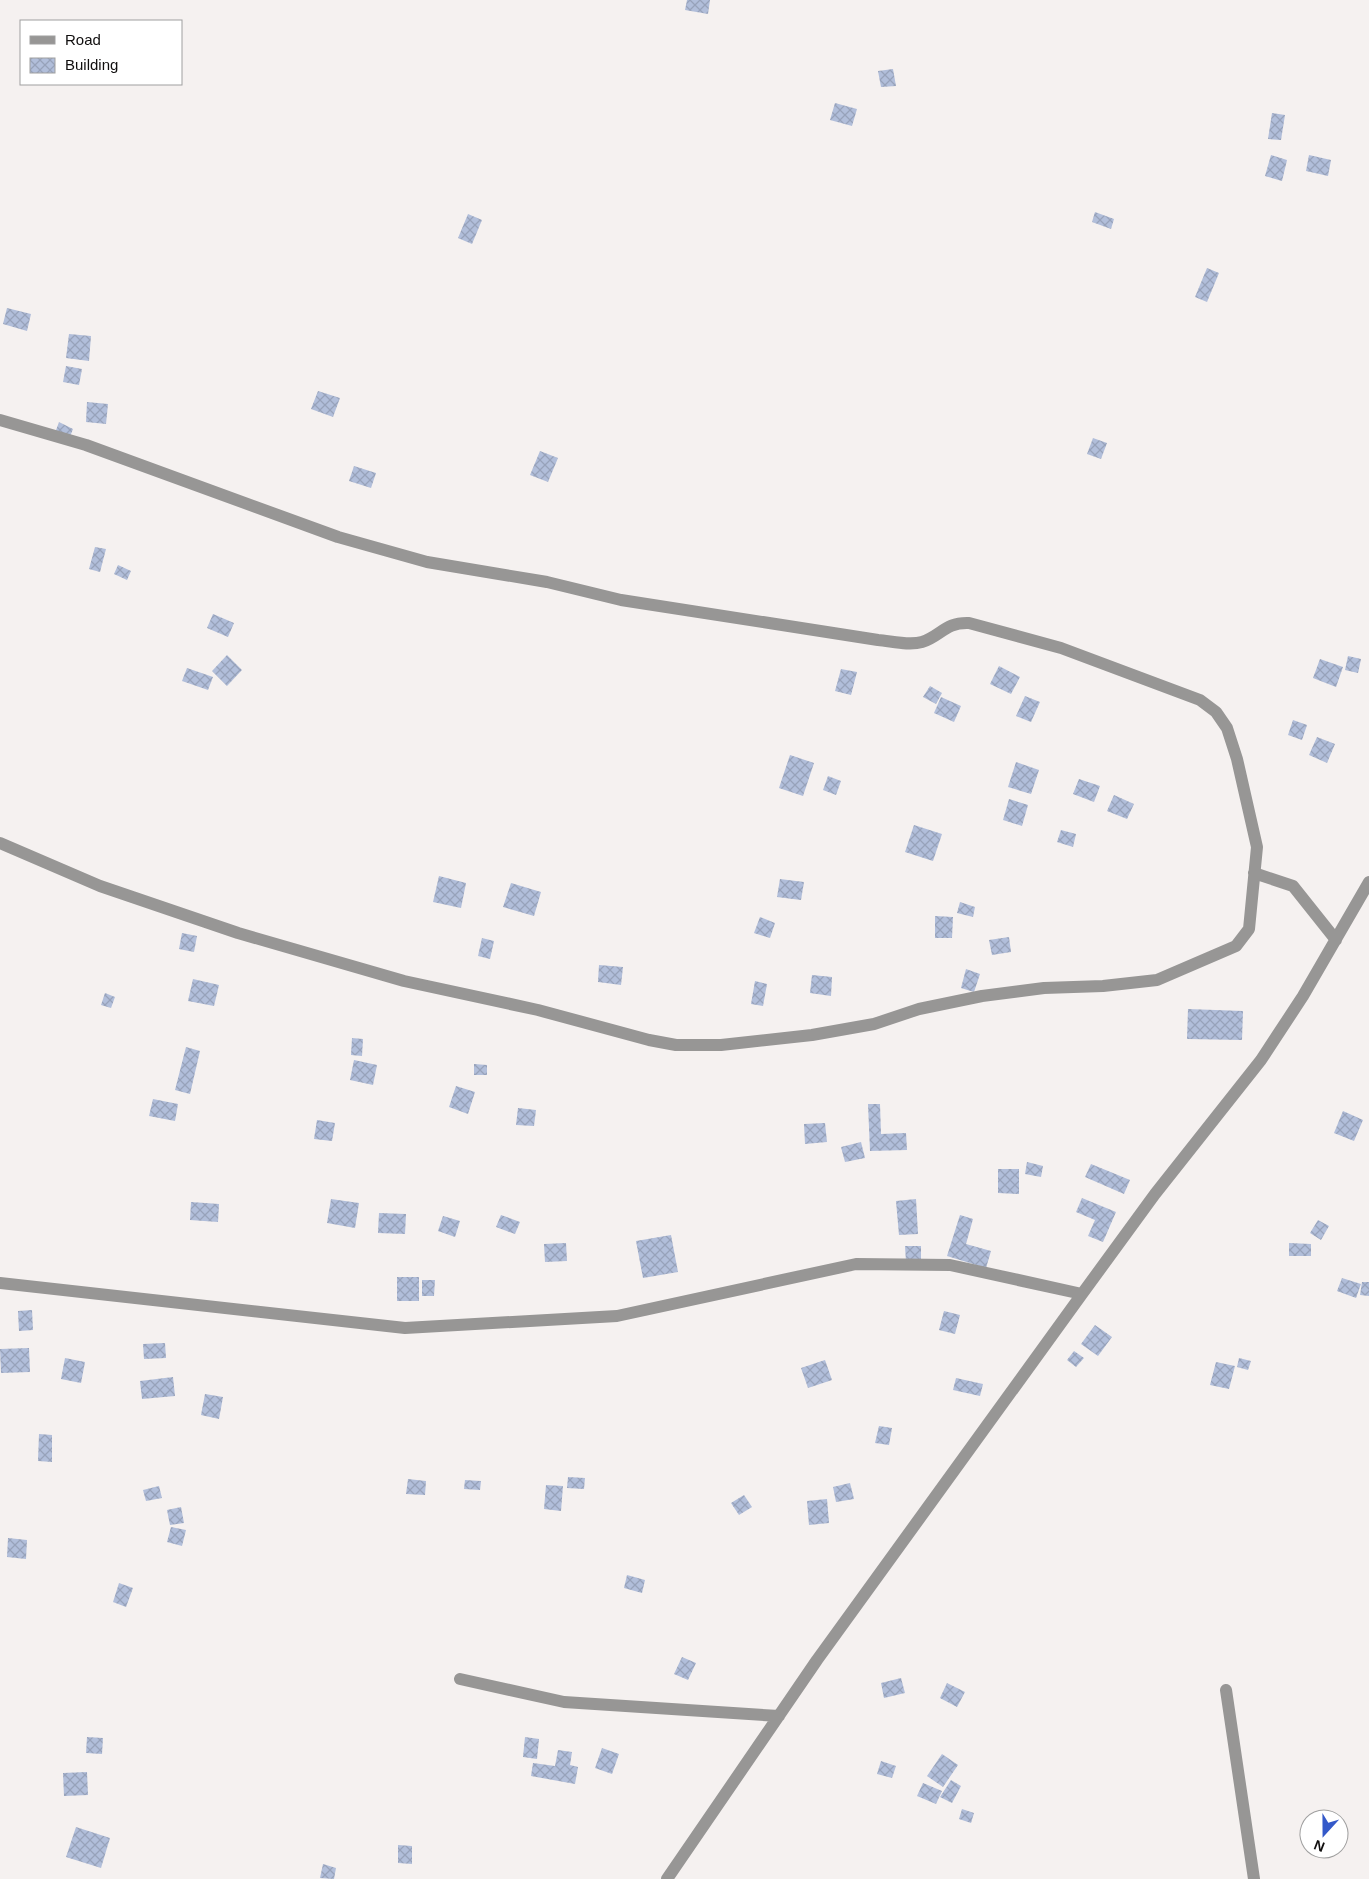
<svg xmlns="http://www.w3.org/2000/svg" width="1369" height="1879" viewBox="0 0 1369 1879" font-family="Arial,sans-serif">
<defs>
<pattern id="building-cross-hatch" width="8" height="8" patternUnits="userSpaceOnUse" patternTransform="scale(1.25)"><rect width="8" height="8" fill="#b1beda"/><path d="M0 0l8 8M0 8l8-8" fill="none" stroke="#97a2ba"/></pattern>
</defs>
<rect width="100%" height="100%" fill="#f5f1f0"/>
<path fill="url(#building-cross-hatch)" d="M687,0H710L708,14L685,10Z
M893,69L896,86L881,87L878,71Z
M835,103L857,109L852,126L830,120Z
M1272,113L1285,115L1281,140L1268,139Z
M1271,155L1287,160L1282,181L1265,176Z
M1309,155L1331,160L1328,176L1306,171Z
M1095,212L1114,219L1111,229L1092,222Z
M468,214L482,220L472,244L458,238Z
M1207,268L1219,273L1207,302L1195,297Z
M7,308L31,314L27,331L3,324Z
M69,334L91,336L89,361L66,358Z
M66,366L82,369L79,385L63,382Z
M318,391L340,398L333,417L311,409Z
M87,402L108,404L106,424L86,422Z
M59,422L73,429L69,439L55,433Z
M1093,438L1107,443L1101,459L1087,454Z
M540,451L558,458L548,482L530,475Z
M354,466L376,473L371,488L349,481Z
M95,547L106,549L100,572L89,569Z
M118,565L131,571L127,580L114,574Z
M213,614L234,623L228,637L207,628Z
M227,655L242,670L227,686L212,671Z
M1348,656L1361,659L1358,673L1345,670Z
M1320,659L1343,667L1336,687L1313,678Z
M999,666L1020,677L1011,694L990,684Z
M187,668L213,677L208,690L182,681Z
M841,669L857,672L851,695L835,691Z
M930,686L942,693L936,704L923,697Z
M1025,696L1040,702L1031,722L1016,716Z
M941,697L961,706L954,722L934,713Z
M1293,720L1307,725L1302,740L1288,735Z
M1317,737L1335,744L1327,763L1309,755Z
M790,755L814,763L803,796L779,788Z
M1016,762L1039,770L1031,794L1008,787Z
M828,776L841,781L836,795L823,790Z
M1079,779L1100,786L1094,802L1073,794Z
M1114,795L1134,804L1127,819L1107,811Z
M1009,799L1028,805L1022,826L1003,820Z
M914,825L942,834L933,861L905,852Z
M1061,830L1076,834L1073,847L1057,842Z
M439,876L466,883L461,908L433,902Z
M780,879L804,882L801,900L777,897Z
M511,883L541,892L534,916L503,907Z
M960,902L975,907L973,917L957,913Z
M935,916L953,917L952,938H935Z
M760,917L775,923L770,938L754,933Z
M182,933L197,936L194,952L179,949Z
M1009,937L1011,952L992,955L989,940Z
M482,938L494,941L490,959L478,956Z
M599,965L623,967L621,985L598,982Z
M966,969L980,974L974,992L961,988Z
M812,975L832,977L831,996L810,993Z
M193,979L219,985L214,1006L188,1001Z
M755,981L767,984L763,1006L751,1004Z
M105,993L115,997L111,1008L101,1005Z
M1188,1009L1243,1011L1242,1040L1187,1039Z
M352,1038L363,1039L362,1056L351,1055Z
M186,1047L200,1051L190,1094L175,1090Z
M354,1060L377,1065L373,1085L350,1080Z
M474,1064L487,1065V1075H474Z
M456,1086L475,1092L468,1114L449,1107Z
M153,1099L178,1104L175,1121L149,1116Z
M868,1104H880L881,1134L906,1133L907,1150L870,1151Z
M518,1108L536,1110L534,1126L516,1125Z
M1343,1111L1363,1120L1354,1141L1334,1133Z
M317,1120L335,1123L332,1141L314,1139Z
M825,1123L827,1142L805,1144L804,1124Z
M861,1142L865,1158L845,1162L841,1147Z
M1027,1162L1043,1166L1041,1177L1025,1174Z
M1091,1164L1130,1180L1124,1194L1085,1177Z
M998,1169H1019V1194L998,1193Z
M1082,1198L1116,1212L1103,1242L1088,1236L1095,1220L1076,1212Z
M331,1199L359,1203L355,1228L327,1223Z
M916,1199L918,1234L899,1235L896,1201Z
M191,1202L219,1204L218,1222L190,1220Z
M379,1213L406,1214L405,1234L378,1233Z
M501,1215L520,1222L515,1234L496,1227Z
M960,1215L973,1219L966,1244L991,1251L986,1268L947,1256Z
M443,1216L460,1221L455,1237L438,1231Z
M1318,1220L1329,1226L1321,1240L1310,1233Z
M671,1235L678,1272L643,1278L636,1241Z
M566,1243L567,1261L545,1262L544,1244Z
M1289,1243L1311,1244V1256H1289Z
M905,1246H921V1262H906Z
M397,1277H419V1301H397Z
M1342,1278L1361,1284L1356,1298L1337,1291Z
M422,1280H435L434,1296H422Z
M1362,1282H1369V1296L1360,1295Z
M32,1310L33,1330L19,1331L18,1311Z
M944,1311L960,1315L955,1334L939,1330Z
M1095,1325L1112,1337L1098,1356L1081,1344Z
M165,1343L166,1358L144,1359L143,1344Z
M29,1348L30,1372L1,1373L0,1349Z
M1074,1351L1084,1358L1076,1367L1067,1360Z
M65,1358L85,1362L81,1383L61,1379Z
M1239,1358L1251,1361L1248,1370L1237,1367Z
M825,1360L832,1380L808,1388L801,1368Z
M1216,1362L1235,1366L1229,1389L1210,1385Z
M173,1377L175,1396L142,1399L140,1381Z
M956,1378L983,1384L980,1396L953,1390Z
M205,1394L223,1397L219,1419L201,1415Z
M879,1426L892,1428L889,1445L875,1443Z
M39,1434L52,1435V1462L38,1461Z
M568,1477L585,1478L584,1489L567,1488Z
M408,1479L426,1481L425,1495L406,1494Z
M465,1480L481,1481L480,1490L464,1489Z
M850,1483L854,1499L836,1502L833,1487Z
M546,1485L563,1486L561,1511L544,1509Z
M159,1486L162,1498L146,1501L143,1490Z
M744,1495L752,1507L739,1515L731,1503Z
M827,1499L829,1523L809,1525L807,1501Z
M181,1507L184,1523L170,1525L167,1510Z
M171,1527L186,1530L182,1546L167,1542Z
M8,1538L27,1540L26,1559L7,1557Z
M627,1575L645,1580L642,1593L624,1588Z
M119,1583L133,1588L126,1607L113,1602Z
M682,1657L696,1663L688,1680L674,1674Z
M901,1678L905,1693L884,1698L881,1683Z
M947,1683L965,1692L957,1707L940,1698Z
M87,1737L103,1738L102,1754L86,1753Z
M525,1737L539,1739L537,1759L523,1757Z
M602,1748L619,1754L612,1774L595,1768Z
M558,1750L572,1752L570,1765L578,1767L575,1784L531,1776L533,1763L555,1766Z
M942,1754L958,1765L943,1787L927,1776Z
M881,1761L896,1766L892,1778L877,1774Z
M87,1772L88,1795L64,1796L63,1773Z
M951,1780L961,1786L952,1803L940,1797Z
M923,1783L942,1791L936,1804L917,1796Z
M962,1809L974,1813L971,1823L959,1819Z
M76,1827L110,1838L101,1868L66,1857Z
M398,1845L412,1846V1864L398,1863Z
M323,1864L336,1868L334,1879L320,1878Z"/>
<g fill="none" stroke-linecap="round" stroke-linejoin="round">
<path stroke="#979695" stroke-width="12" d="M0,420L86,445L338,537L427,562L547,582L621,600L878,640C891,641 909,646 922,642C941,636 945,622 969,623L1061,648L1200,700L1216,712L1227,728L1237,759L1257,847L1249,929L1236,946L1157,980L1103,986L1044,988L982,996L919,1009L874,1024L812,1035L721,1045H676L649,1040L538,1010L404,981L238,933L100,886L0,843
M1254,873L1293,886L1336,940
M0,1283L405,1328L617,1316L856,1264L950,1265L1082,1294
M460,1679L564,1702L779,1716
M1226,1690L1254,1879
M667,1879L817,1660L1082,1294L1155,1194L1261,1060L1303,996L1369,882"/>
</g>
<rect x="20" y="20" width="162" height="65" fill="#ffffff" stroke="#9f9f9f"/>
<rect x="30" y="36" width="25" height="8" fill="#979695" stroke="#9f9f9f"/>
<text x="65" y="45" font-size="15" fill="#100e0e">Road</text>
<rect x="30" y="58" width="25" height="15" fill="url(#building-cross-hatch)" stroke="#9f9f9f"/>
<text x="65" y="70" font-size="15" fill="#100e0e">Building</text>
<g transform="translate(1324 1834) rotate(201)"><circle r="24" fill="#ffffff" stroke="#9f9f9f"/>
<path d="M0-4L9 19L0 12L-9 19Z" fill="#3459c9"/>
<text y="-8" font-size="14" font-weight="bold" text-anchor="middle" fill="#100e0e">N</text>
</g>
</svg>
